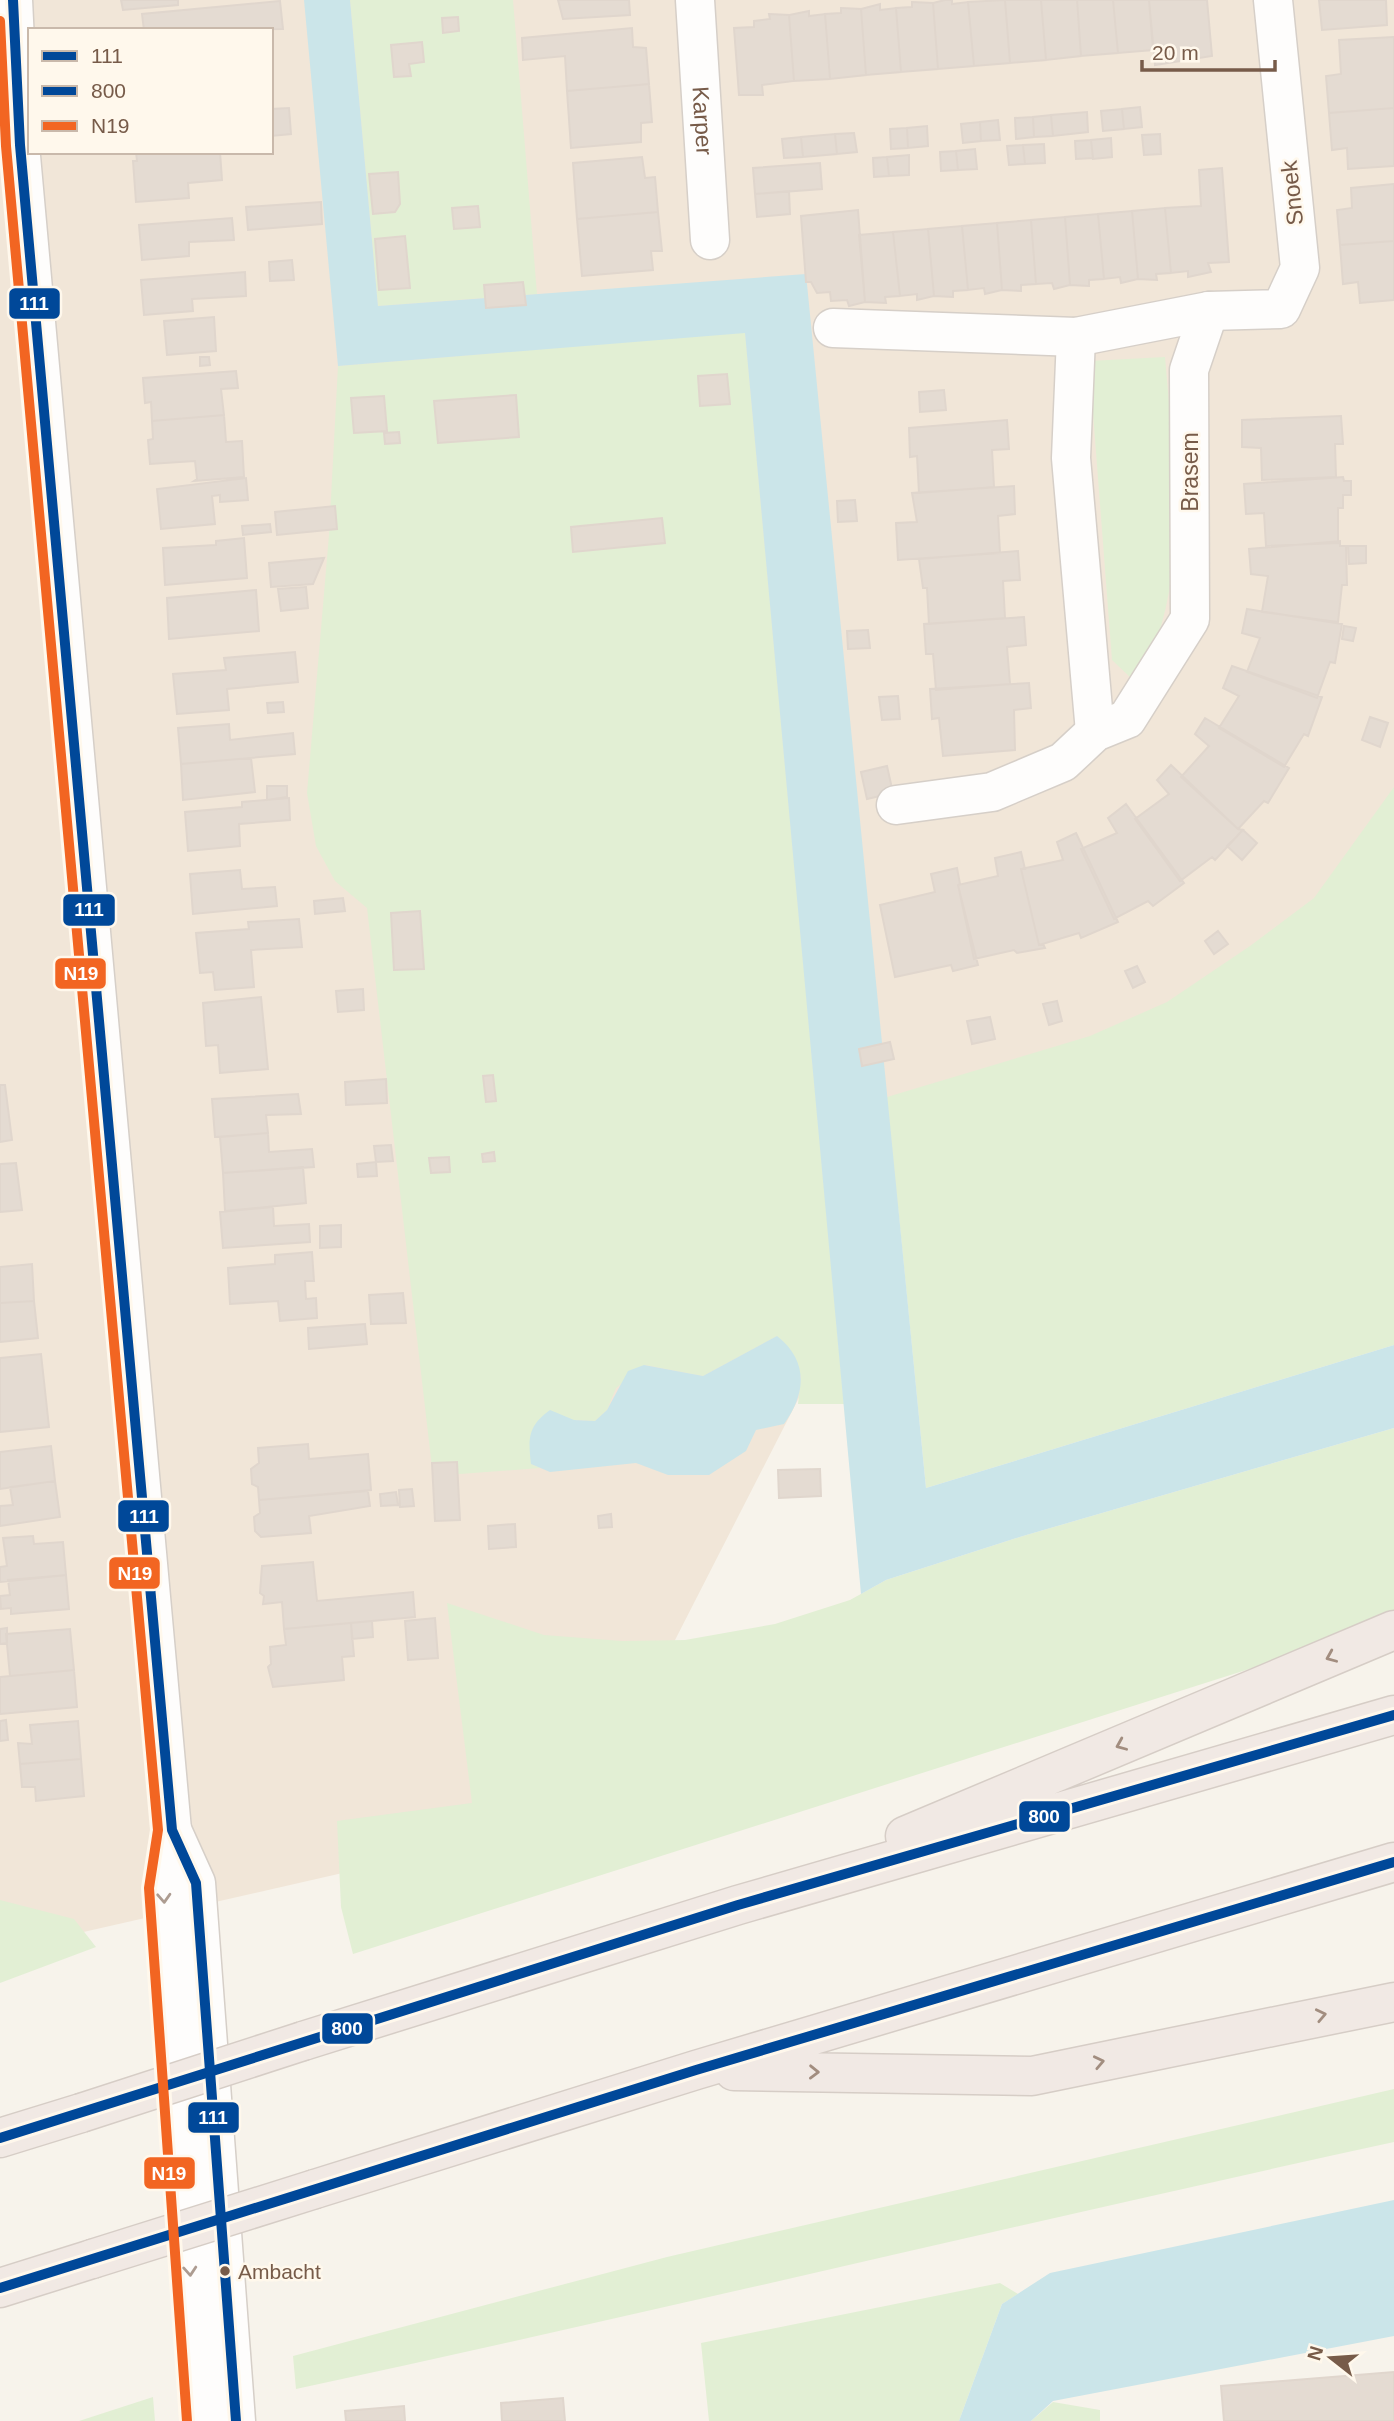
<svg xmlns="http://www.w3.org/2000/svg" width="1394" height="2421" viewBox="0 0 1394 2421" font-family="Arial,sans-serif">
<rect width="100%" height="100%" fill="#f7f3eb"/>
<path fill="#f1e6d8" fill-rule="evenodd" d="M0,0H1394V900L897,1206L584,1818L0,1951ZM30,30H271V152H30Z"/>
<path fill="#e2efd4" d="M350,0H513L537,294L378,306Z
M745,332L844,1404H798L801,1376L777,1336L703,1376L645,1365L616,1388L607,1410L595,1421L574,1420L531,1464L540,1468L433,1476L367,908L335,881L316,846L307,793L329,535L338,366Z
M1165,357C1172,442 1187,556 1157,638C1152,652 1139,665 1131,678L1112,660L1089,361Z
M1394,787V1345L926,1488L887,1097L1090,1036L1167,1002L1250,946L1314,898Z
M1394,1428V1623L353,1954L341,1907L337,1821L472,1803L447,1603L544,1635L622,1641L685,1640L775,1624L850,1600L886,1580L1023,1536Z
M0,1900L74,1919L96,1947L0,1983Z
M1394,2089V2142C1027,2222 663,2310 296,2389L293,2356L667,2257Z
M1000,2283L1018,2294L1002,2304L959,2421H709L701,2343Z
M153,2397L155,2421H79Z
M1053,2402L1100,2410V2421H1031Z"/>
<path fill="#cbe5e9" d="M304,0H350L378,306L806,274L926,1488L1394,1345V1428L1023,1536L886,1580L861,1594L745,333L338,366Z
M777,1336C809,1361 806,1394 784,1424L756,1430L746,1451L709,1475H668L636,1463L550,1472L531,1464C528,1438 528,1426 550,1410L574,1420L595,1421L607,1410L628,1371L644,1365L703,1376Z
M1394,2200V2336L1053,2401L1031,2421H959L1002,2304L1050,2273Z"/>
<path fill="#e4dbd2" stroke="#e0d6cd" stroke-width="2" d="M121,0H178V5L123,10Z
M558,0H629L630,15L563,19Z
M945,0H952V4L968,2L974,66L938,69L933,3Z
M1005,0H1041L1046,60L1010,63Z
M1005,0L1010,63L974,66L968,2Z
M1041,0H1077L1081,56L1046,60Z
M1077,0H1113L1118,53L1081,56Z
M1113,0H1149L1153,50L1118,53Z
M1149,0H1207L1212,56L1155,65Z
M1319,0H1386L1387,25L1322,30Z
M280,1L283,29L144,30L142,14Z
M912,2L933,3L938,69L901,72L896,8L912,7Z
M880,4V10L896,8L901,72L866,75L861,9Z
M841,8L861,9L866,75L830,79L825,14L841,13Z
M809,11V16L825,14L830,79L794,81L789,15Z
M769,14L789,15L794,81L762,85L763,95H739L734,28L754,27V21L770,19Z
M458,17L459,31L443,33L442,18Z
M632,28L633,47L646,48L649,84L567,91L565,56L523,60L522,38Z
M1394,37V108L1329,113L1326,76L1341,74L1339,40Z
M422,42L424,62L409,64L411,76L394,77L391,45Z
M649,84L652,122L641,123V142L571,148L567,91Z
M1140,107L1142,127L1124,129L1122,109Z
M289,108L291,134L271,136V109Z
M1394,108V166L1348,169L1347,148L1332,150L1329,113Z
M1122,109L1124,129L1103,131L1101,111Z
M1087,112L1088,132L1053,136L1051,115Z
M1051,115L1053,136L1034,137L1033,117Z
M1033,117L1034,137L1016,139L1015,118Z
M998,120L1000,140L981,141L980,122Z
M980,122L981,141L963,143L961,124Z
M927,126L928,146L908,148L907,128Z
M907,128L908,148L891,149L890,129Z
M854,133L857,152L837,154L835,134Z
M835,134L837,154L803,157L801,137Z
M1160,134L1161,154L1144,155L1142,135Z
M801,137L803,157L784,158L782,139Z
M1111,138L1112,157L1093,159L1091,140Z
M1091,140L1093,158L1076,159L1075,141Z
M1044,144L1045,163L1025,164L1023,145Z
M1023,145L1025,164L1009,165L1007,146Z
M975,149L977,169L958,170L956,151Z
M956,151L958,170L941,171L940,152Z
M136,152H220L222,180L188,183L189,198L136,202L133,161H137Z
M909,155V175L889,176L887,157Z
M642,157L645,178L655,177L658,212L577,219L573,163Z
M887,157L889,176L874,177L873,158Z
M820,163L822,189L755,194L753,168Z
M1222,168L1229,262L1208,263L1211,272L1188,277V271L1171,273L1165,208L1201,206L1199,170Z
M398,172L400,204L395,212L373,214L369,174Z
M1394,184V241L1340,245L1337,210L1352,208L1351,188Z
M789,191L790,214L757,217L755,194Z
M321,202L322,224L248,230L246,207Z
M478,206L480,227L454,229L452,208Z
M1165,208L1171,273L1156,274L1157,280L1138,279L1132,211Z
M858,210L865,302L849,306L847,300L831,301L830,292L817,293L811,282H806L801,216Z
M1132,211L1138,279L1121,283L1120,277L1104,279L1098,214Z
M658,212L662,251H651L653,270L582,276L577,219Z
M1098,214L1104,279L1089,280V286L1070,285L1065,217Z
M1065,217L1070,285L1054,289L1052,283L1036,284L1031,220Z
M232,218L234,240L189,242V256L142,260L139,225Z
M1031,220L1036,284L1021,285V291L1002,290L997,223Z
M997,223L1002,290L985,294L984,288L968,290L962,226Z
M962,226L968,290L953,291V297L934,296L928,229Z
M928,229L934,296L917,300V294L900,296L893,232Z
M893,232L900,296L885,297L886,303L865,302L859,235Z
M405,236L410,288L379,290L375,239Z
M1394,241V300L1360,303L1358,282L1343,284L1340,245Z
M292,260L294,280L270,281L269,262Z
M245,272L246,296L192,299L193,311L144,315L141,280Z
M523,282L526,305L486,308L484,285Z
M214,317L216,351L167,355L164,321Z
M200,357H209L210,365L200,366Z
M236,371L238,388L221,389L224,415L152,421L151,402L145,403L143,378Z
M727,374L730,404L700,406L698,376Z
M944,390L946,410L920,412L919,392Z
M516,395L519,437L438,443L434,401Z
M384,396L387,431L354,433L351,398Z
M224,415L226,442L242,441L244,477L194,481L197,479L195,461L150,464L148,440L153,439L152,421Z
M1341,416L1343,444H1335L1336,477L1262,480L1261,448L1242,447V420Z
M1007,420L1009,449L992,450L994,487L919,493L917,456L910,457L909,428Z
M399,432L400,443L385,444L384,433Z
M1343,477L1344,481H1351V495H1343V508H1338V543L1266,546L1264,513L1246,514L1244,484Z
M246,478L248,500L220,502V495L212,496L215,524L161,529L157,489Z
M1014,486L1015,514L998,516L1000,553L898,560L896,523L917,522L912,493Z
M855,500L857,521L838,522L837,501Z
M335,506L337,529L277,535L275,512Z
M662,518L665,543L573,552L571,527Z
M270,524L271,532L243,535L242,526Z
M244,538L247,578L165,585L163,548L216,545V541Z
M1340,541V546H1346L1347,585H1342L1338,622L1262,612L1268,576L1251,574L1249,549Z
M1348,546H1366V563L1349,564Z
M1018,551L1020,580L1003,581L1005,618L929,624L927,588H923L919,559Z
M324,558L313,584L271,587L269,563Z
M306,587L308,608L281,611L278,589Z
M256,590L259,631L169,639L167,598Z
M1247,609L1342,624L1335,663L1330,662L1317,698L1247,672L1260,638L1242,633Z
M1024,617L1026,645L1007,647L1010,684L936,690L933,654H926L924,624Z
M1344,626L1356,628L1353,641L1342,639Z
M868,630L870,648L848,649L847,631Z
M295,652L298,682L227,689L229,710L177,714L173,674L226,670L224,658Z
M1232,666L1322,697L1308,736L1304,734L1284,767L1219,728L1239,696L1223,688Z
M1029,683L1031,708L1014,710L1015,750L943,756L939,718L932,719L930,689Z
M898,696L900,719L882,720L879,697Z
M283,702L284,712L268,713L267,703Z
M1370,717L1388,723L1380,747L1362,740Z
M1205,718L1289,768L1268,803L1264,801L1238,829L1181,777L1209,746L1195,734Z
M229,724L230,740L293,733L295,754L181,764L178,728Z
M251,758L255,792L183,800L181,764Z
M1171,765L1238,829L1243,830L1215,860L1212,857L1180,881L1135,819L1169,794L1157,780Z
M887,766L893,793L867,799L861,772Z
M267,786H287V797L267,800Z
M289,798L290,820L239,824L240,846L188,851L185,812L242,807V802Z
M1126,804L1184,883L1153,906L1148,901L1114,919L1081,849L1117,833L1108,818Z
M1243,830L1257,843L1242,860L1227,846Z
M1076,833L1118,922L1081,938L1079,933L1039,945L1021,869L1063,860L1057,842Z
M1021,852L1025,869H1021L1039,945L1043,944L1045,948L1017,953L1014,950L974,959L958,885L998,876L995,858Z
M957,868L960,884L958,885L978,965L953,971L951,965L895,977L880,905L935,892L931,874Z
M240,870L242,889L275,887L277,906L193,914L190,874Z
M343,898L345,911L315,914L314,901Z
M420,911L424,969L394,970L391,913Z
M299,919L302,947L251,950L254,987L215,990L213,972L200,973L196,933L249,929L248,922Z
M1218,931L1228,944L1214,954L1205,941Z
M1137,966L1145,982L1133,988L1125,971Z
M363,989L364,1010L338,1012L336,991Z
M261,997L268,1069L220,1073L218,1045L206,1046L203,1003Z
M1057,1001L1062,1021L1049,1025L1043,1004Z
M990,1017L995,1039L972,1044L967,1021Z
M890,1042L894,1059L862,1066L859,1049Z
M493,1075L496,1101L486,1102L483,1076Z
M386,1079L387,1103L346,1105L345,1082Z
M0,1085H5L12,1140L0,1142Z
M298,1094L301,1114L266,1115L268,1133L215,1137L212,1099Z
M268,1133L269,1152L312,1149L314,1167L223,1173L220,1137Z
M391,1145L393,1161L376,1162L374,1146Z
M494,1152L495,1161L483,1162L482,1154Z
M449,1157L450,1172L431,1173L429,1158Z
M376,1162L377,1176L358,1177L357,1164Z
M16,1163L22,1210L0,1212V1164Z
M303,1167L306,1203L225,1211L223,1173Z
M273,1207L274,1226L309,1224L310,1242L223,1248L220,1212Z
M341,1225V1247L320,1248V1226Z
M312,1252L314,1281H305L306,1299L316,1298L317,1318L280,1321L278,1301L230,1304L228,1268L275,1264V1255Z
M32,1264L34,1301L0,1303V1267Z
M403,1293L406,1323L371,1324L369,1295Z
M34,1301L38,1338L0,1342V1303Z
M365,1324L367,1344L309,1349L308,1328Z
M41,1354L49,1427L0,1432V1358Z
M308,1444L309,1459L368,1454L371,1490L259,1500L258,1487L252,1484L251,1469L259,1463L258,1448Z
M51,1446L55,1481L0,1489V1452Z
M457,1462L460,1520L435,1521L432,1463Z
M820,1469L821,1496L779,1498L778,1470Z
M55,1481L60,1517L0,1526V1506L13,1505L10,1487Z
M412,1489L414,1506L400,1507L399,1490Z
M368,1491L370,1506L309,1516L311,1533L261,1537L255,1531L254,1517L260,1513L259,1500Z
M396,1492L398,1505L381,1506L380,1494Z
M611,1514L612,1527L599,1528L598,1516Z
M515,1524L516,1547L489,1549L488,1526Z
M33,1536L34,1544L63,1542L66,1575L0,1582V1567L7,1566L3,1538Z
M313,1562L317,1601L413,1592L415,1617L284,1629L282,1602L263,1604L264,1596L260,1593L262,1566Z
M66,1575L69,1609L11,1614V1608L1,1609L0,1596L10,1595L8,1580Z
M435,1618L438,1658L408,1660L405,1621Z
M372,1621L373,1637L352,1639L351,1623Z
M351,1623L354,1656L342,1657L344,1680L273,1687L268,1667L271,1664L270,1647L286,1645L284,1629Z
M7,1628V1643L0,1644V1629Z
M70,1629L74,1670L10,1676L6,1634Z
M74,1670L77,1707L0,1714V1677Z
M6,1720L8,1740L0,1741V1721Z
M78,1721L81,1759L20,1764L18,1743L32,1744L30,1725Z
M81,1759L84,1796L36,1801L35,1787H22L20,1764Z
M1394,2372V2421H1224L1221,2386Z
M563,2398L565,2421H502L501,2403Z
M404,2406L405,2421H346L345,2411Z"/>
<g fill="none" stroke-linecap="round" stroke-linejoin="round">
<defs>
<g id="minor">
<path d="M13,0L20,145L172,1830L163,1887L201,2421"/>
<path id="s1" d="M695,0L710,240"/>
<path d="M833,328L1076,337L1209,311L1281,309L1300,268L1273,0"/>
<path d="M1076,337L1071,458L1095,732"/>
<path d="M896,805L992,792L1063,762L1095,732L1127,719L1190,619L1189,370L1209,311"/>
<path d="M172,1830L196,1883L236,2421"/>
</g>
<path id="highway" d="M905,1836L1394,1630
M303,2041L738,1905L1394,1715
M734,2071L1032,2076L1394,2002
M0,2138L81,2113
M315,2189L696,2070L1394,1862
M0,2288L92,2259"/>
</defs>
<use href="#minor" stroke="#d6cfc8" stroke-width="41"/>
<use href="#highway" stroke="#d6cdc6" stroke-width="41"/>
<use href="#minor" stroke="#fefdfc" stroke-width="38"/>
<use href="#highway" stroke="#f1e9e4" stroke-width="38"/>
<defs>
<path id="highway-bridge" d="M81,2113L303,2041
M92,2259L315,2189"/>
</defs>
<use href="#highway-bridge" stroke="#d6cdc6" stroke-width="41" stroke-linecap="butt"/>
<use href="#highway-bridge" stroke="#f1e9e4" stroke-width="38"/>
<defs>
<path id="bus-1" d="M13,0L20,145L172,1830L196,1883L236,2421"/>
<path id="bus-2" d="M0,2138L738,1905L1394,1715
M0,2288L696,2070L1394,1862"/>
<path id="bus-3" d="M0,21L6,146L158,1830L149,1888L187,2421"/>
</defs>
<use href="#bus-1" stroke="#fff8ec" stroke-width="16"/>
<use href="#bus-2" stroke="#fff8ec" stroke-width="16"/>
<use href="#bus-3" stroke="#fff8ec" stroke-width="16"/>
<use href="#bus-1" stroke="#004899" stroke-width="10"/>
<use href="#bus-2" stroke="#004899" stroke-width="10"/>
<use href="#bus-3" stroke="#f26522" stroke-width="10"/>
</g>
<defs><path id="oneway-chevron" d="M-2-3.5L2.5 0L-2 3.5" fill="none" stroke-width="1.6" stroke-linecap="round" stroke-linejoin="round" transform="scale(1.75)"/></defs>
<g stroke="#a28d7f">
<use href="#oneway-chevron" transform="translate(1331 1657) rotate(157)"/>
<use href="#oneway-chevron" transform="translate(1121 1745) rotate(157)"/>
<use href="#oneway-chevron" transform="translate(1321 2015) rotate(-12)"/>
<use href="#oneway-chevron" transform="translate(1099 2062) rotate(-12)"/>
<use href="#oneway-chevron" transform="translate(814 2072) rotate(1)"/>
</g>
<g stroke="#ad9c91">
<use href="#oneway-chevron" transform="translate(164 1898) rotate(87)"/>
<use href="#oneway-chevron" transform="translate(190 2271) rotate(86)"/>
</g>
<circle fill="#775b49" stroke="#fff8ec" stroke-width="2.5" cx="225" cy="2271" r="6"/>
<g text-anchor="middle" dominant-baseline="central" stroke-width="5" stroke-linejoin="round" paint-order="stroke">
<g font-size="21" fill="#775b49" stroke="#fff8ec" text-anchor="start">
<text x="238" y="2271">Ambacht</text>
</g>
<g font-size="23" fill="#775b49" stroke="#fff8ec">
<text stroke="none"><textPath href="#s1" startOffset="121">Karper</textPath></text>
<text transform="translate(1292 193) rotate(-96)">Snoek</text>
<text transform="translate(1190 472) rotate(-90)">Brasem</text>
</g>
</g>
<g stroke="#fff8ec" stroke-width="2.5">
<rect x="8" y="287" width="53" height="33" rx="7" fill="#004899"/>
<rect x="62" y="893" width="54" height="34" rx="7" fill="#004899"/>
<rect x="54" y="957" width="53" height="33" rx="7" fill="#f26522"/>
<rect x="117" y="1499" width="53" height="34" rx="7" fill="#004899"/>
<rect x="108" y="1556" width="53" height="34" rx="7" fill="#f26522"/>
<rect x="1018" y="1800" width="53" height="33" rx="7" fill="#004899"/>
<rect x="321" y="2012" width="53" height="33" rx="7" fill="#004899"/>
<rect x="187" y="2101" width="53" height="33" rx="7" fill="#004899"/>
<rect x="143" y="2156" width="53" height="34" rx="7" fill="#f26522"/>
</g>
<g font-size="19" text-anchor="middle" font-weight="bold" fill="#fff">
<text x="34" y="310">111</text>
<text x="89" y="916">111</text>
<text x="81" y="980">N19</text>
<text x="144" y="1523">111</text>
<text x="135" y="1580">N19</text>
<text x="1044" y="1823">800</text>
<text x="347" y="2035">800</text>
<text x="213" y="2124">111</text>
<text x="169" y="2180">N19</text>
</g>
<rect x="28" y="28" width="245" height="126" fill="#fff8ec" stroke="#c9b9ab" stroke-width="2"/>
<rect x="42" y="51" width="35" height="10" fill="#004899" stroke="#c9b9ab" stroke-width="2"/>
<text x="91" y="63" font-size="21" fill="#775b49">111</text>
<rect x="42" y="86" width="35" height="10" fill="#004899" stroke="#c9b9ab" stroke-width="2"/>
<text x="91" y="98" font-size="21" fill="#775b49">800</text>
<rect x="42" y="121" width="35" height="10" fill="#f26522" stroke="#c9b9ab" stroke-width="2"/>
<text x="91" y="133" font-size="21" fill="#775b49">N19</text>
<g transform="translate(1331 2358) rotate(287)" stroke="#fff8ec" stroke-width="5" paint-order="stroke">
<path d="M0-5L12 26L0 18L-12 26Z" fill="#775b49"/>
<text y="-10" font-size="19" font-weight="bold" text-anchor="middle" fill="#775b49">N</text>
</g>
<path d="M1142 60v10h133v-10" fill="none" stroke="#775b49" stroke-width="3.5"/>
<text x="1152" y="60" font-size="21" fill="#775b49" stroke="#fff8ec" stroke-width="5" paint-order="stroke">20 m</text>
</svg>
